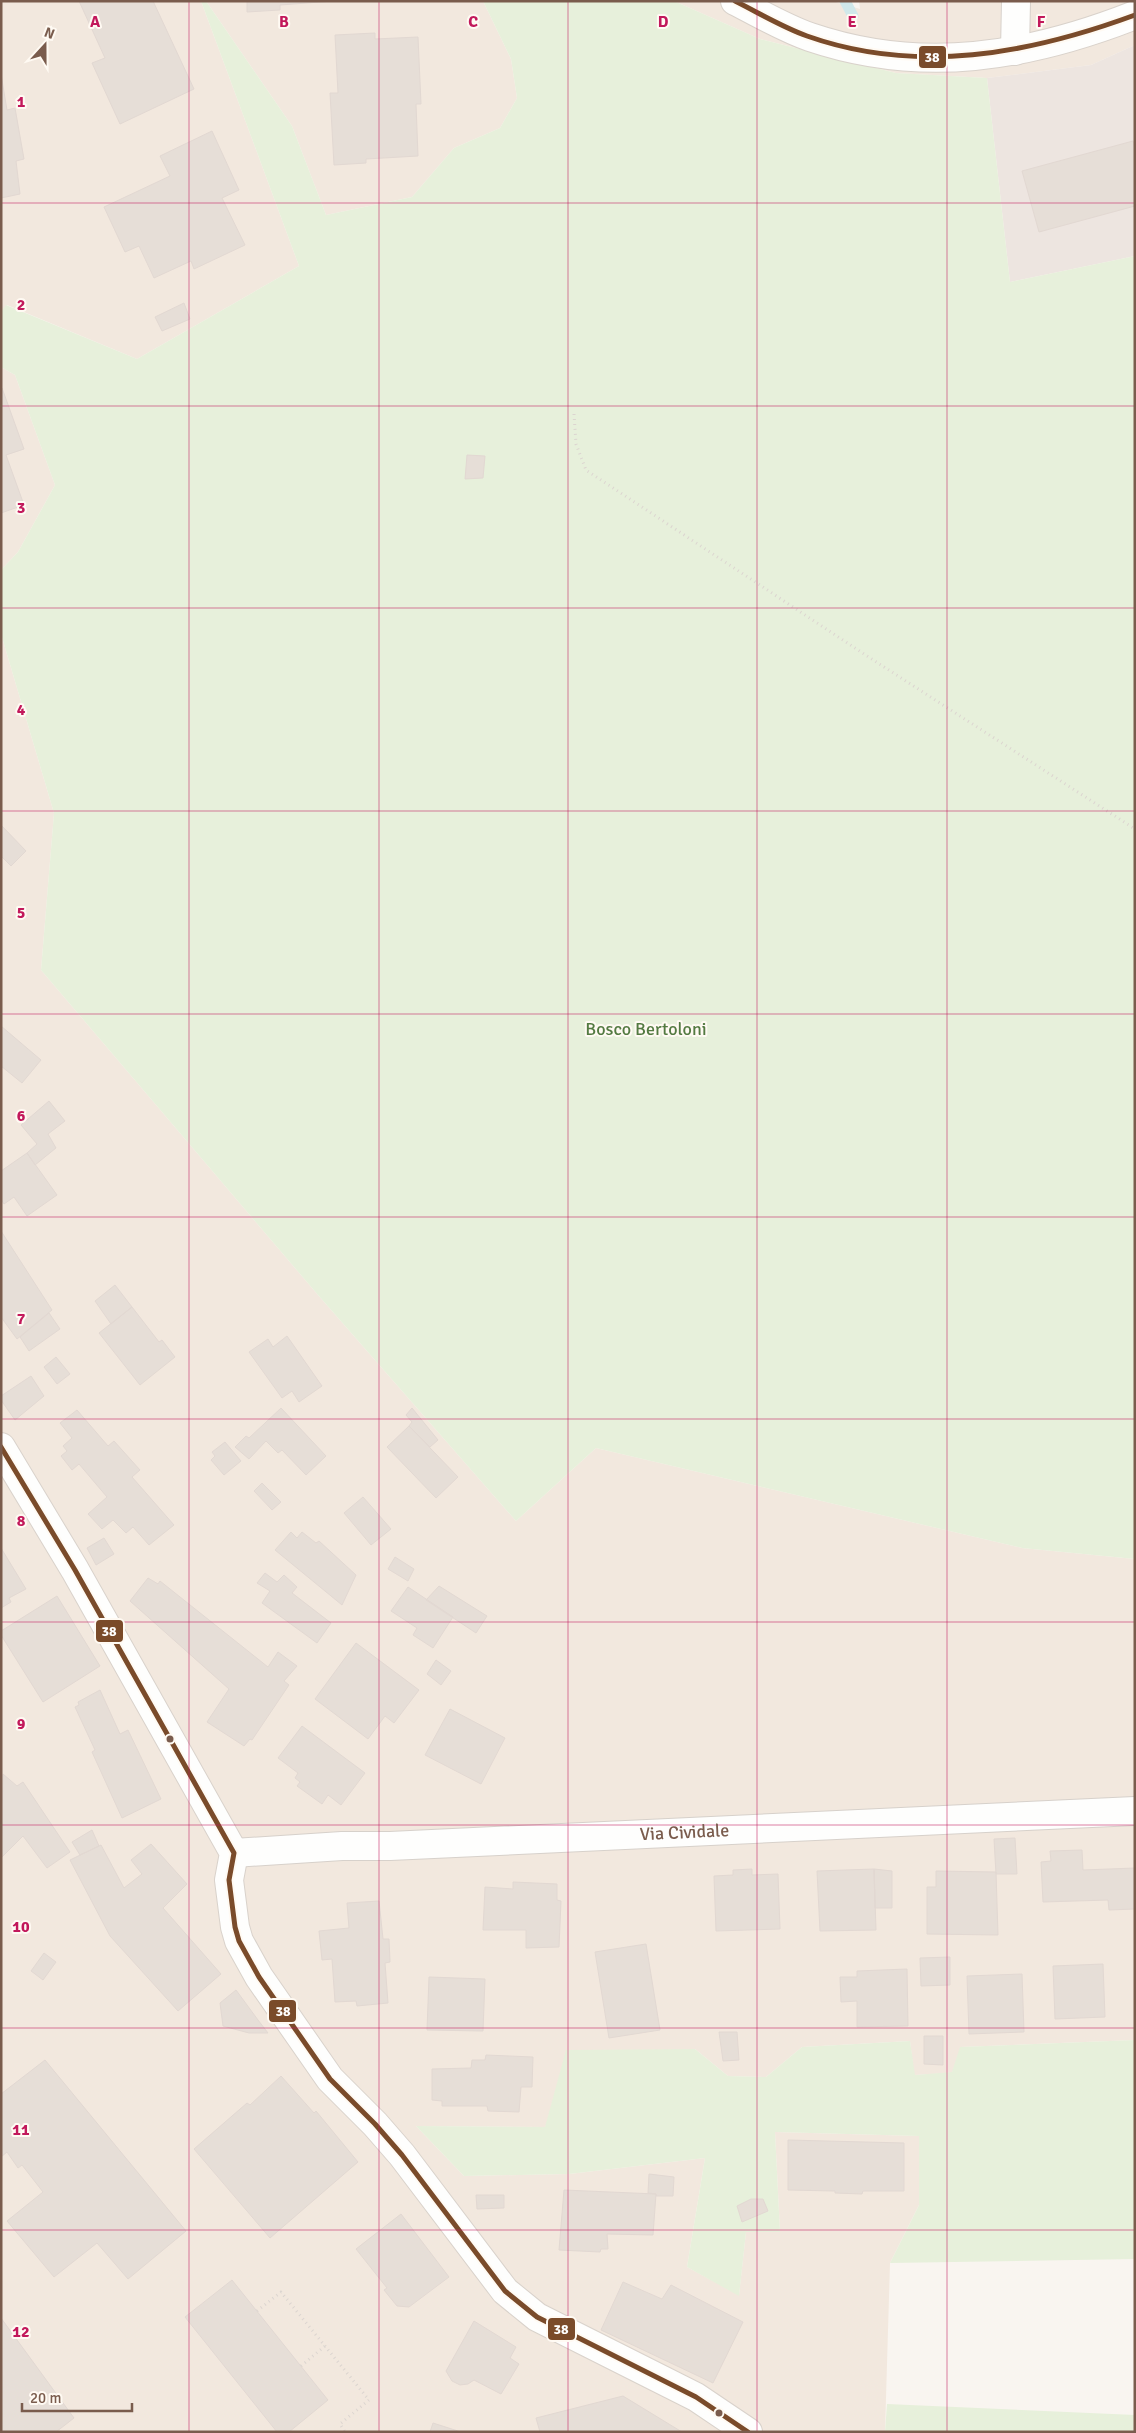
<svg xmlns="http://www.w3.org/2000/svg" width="1136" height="2433" viewBox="0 0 1136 2433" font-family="Signika,sans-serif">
<rect width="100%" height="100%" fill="#f9f5f0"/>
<path fill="#f2e8de" d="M1,1H201L299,266L137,359L7,305L1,312Z
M206,1H483L511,59L517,98L500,128L454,148L412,197L326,215L292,126Z
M674,1H832L860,9L859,1H1135V45L1091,65L987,78L896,73L760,39Z
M1,367L15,375L55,485L18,552L1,570Z
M1,634L54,813L41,970L318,1295L516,1521L596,1448L1022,1548L1135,1559V2040L961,2047L952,2073L914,2075L910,2041L802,2047L766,2077L728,2076L695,2049L545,2127L416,2126L464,2176L569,2174L705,2158L687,2267L739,2295L746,2232H780L775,2132L919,2136V2205L890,2263L885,2432H1Z"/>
<path fill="#ede5e0" d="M1135,45V256L1010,282L987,78L1091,65Z"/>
<path fill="#e7f0db" d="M201,1H206L292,126L326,215L412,197L454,148L500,128L517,98L511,59L483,1H674L760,39L896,73L987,78L1010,282L1135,256V1559L1022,1548L596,1448L516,1521L318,1295L41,970L54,813L1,634V570L18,552L55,485L15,375L1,367V312L6,305L137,359L299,266Z
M1135,2040V2259L890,2263L919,2205V2136L775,2132L780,2232H746L739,2296L687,2267L705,2158L569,2174L464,2176L416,2126L545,2127L566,2050L695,2049L728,2076L766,2077L802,2047L910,2041L915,2075L952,2072L960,2047Z
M887,2404L1135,2415V2432H885Z"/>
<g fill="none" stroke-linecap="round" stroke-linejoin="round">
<path stroke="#d0e8ea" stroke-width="11" d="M845,1L853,16"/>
</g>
<path fill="#e6ded7" stroke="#e2d8d2" d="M79,1H153L194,89L120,124L92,63L105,58Z
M247,1H333L280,5V10L247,12Z
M375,33V39L418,37L421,104H416L418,156L366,159V163L334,165L330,93H338L335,35Z
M1,74L7,110L15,108L24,159L16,161L20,194L1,198Z
M212,131L239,190L222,198L245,245L194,269L191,261L154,278L139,246L125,252L104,207L170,176L160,156Z
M1133,141L1135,148V206L1039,232L1022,171Z
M184,303L190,319L162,331L155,317Z
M2,388L24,449L6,455L24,505L1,513Z
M467,455L485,456L483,478L465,479Z
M1,825L26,851L11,866L1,856Z
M1,1026L41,1060L22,1083L1,1066Z
M49,1101L65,1121L48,1134L56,1148L35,1165L27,1153L37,1144L21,1125Z
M27,1153L57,1195L27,1216L14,1197L4,1204L1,1199V1171Z
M1,1231L52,1310L17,1339L1,1317Z
M115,1285L132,1307L111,1324L95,1301Z
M132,1307L159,1342L162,1340L175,1357L140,1385L99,1333Z
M49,1313L60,1329L29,1351L20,1337Z
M287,1336L322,1386L299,1402L292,1391L282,1398L249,1352L268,1339L273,1347Z
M56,1357L70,1374L57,1384L44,1367Z
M31,1376L44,1396L15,1420L1,1400V1396Z
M281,1408L326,1456L306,1475L282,1450L278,1453L266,1441L249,1459L235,1447L246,1436L249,1438Z
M412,1408L438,1440L430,1447L409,1426L412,1422L406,1415Z
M77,1410L108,1446L114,1441L140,1470L132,1477L174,1525L149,1545L133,1527L126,1533L113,1520L102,1529L88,1514L107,1497L79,1464L72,1470L61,1456L67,1451L63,1446L72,1438L60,1423Z
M409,1426L458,1477L436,1498L387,1447Z
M225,1442L241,1461L224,1475L211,1460L215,1456L212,1452Z
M262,1483L281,1502L272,1510L254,1491Z
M363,1497L391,1529L371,1545L344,1513Z
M291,1532L297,1538L302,1532L316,1543L319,1541L356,1575L342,1605L275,1550Z
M104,1538L114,1554L96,1565L87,1548Z
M1,1548L26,1589L9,1598L11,1602L1,1608Z
M395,1557L414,1569L408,1581L388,1569Z
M265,1573L277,1582L284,1575L297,1587L292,1593L331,1623L317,1643L262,1603L270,1591L257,1583Z
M148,1578L158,1584L160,1581L268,1667L278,1652L297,1666L284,1681L289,1685L252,1740L250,1739L244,1746L207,1722L229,1689L130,1601Z
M439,1586L487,1616L476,1633L426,1600Z
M408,1587L453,1617L433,1648L413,1635L417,1628L391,1611Z
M57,1596L100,1666L43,1702L1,1635V1631Z
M356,1643L419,1690L394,1723L385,1716L368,1739L315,1699Z
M436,1660L451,1671L441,1685L427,1674Z
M100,1690L120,1734L128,1730L161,1799L122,1818L92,1752L95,1750L75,1707L79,1705L78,1702Z
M450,1709L505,1738L481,1784L425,1755Z
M302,1726L365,1773L341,1805L328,1795L322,1804L297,1786L300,1782L295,1778L298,1773L278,1758Z
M3,1774L17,1786L23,1782L70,1852L47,1868L23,1836L1,1858Z
M92,1830L99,1846L80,1855L72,1842Z
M1015,1838L1017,1874H996L994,1839Z
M151,1844L187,1884L163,1908L221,1974L178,2011L110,1936L70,1860L101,1845L124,1888L142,1874L131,1860Z
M1082,1850L1083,1870L1135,1868V1909L1109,1910L1108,1900L1043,1902L1041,1862L1051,1861L1050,1851Z
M752,1869V1875L778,1874L780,1929L716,1931L714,1876L733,1875V1870Z
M874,1869L876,1930L820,1931L817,1871Z
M874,1869L892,1871V1908H875Z
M936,1871L996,1872L998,1935L927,1934V1887H936Z
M513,1882L557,1884V1900L561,1901L559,1947L526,1948V1930H483L485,1887L513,1889Z
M379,1901L383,1939H389L390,1962L385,1963L388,2003L357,2006L356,2001L335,2002L332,1959L322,1960L319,1931L349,1928L347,1903Z
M646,1944L660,2030L609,2038L595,1952Z
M44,1953L56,1962L43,1980L31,1971Z
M950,1957V1985L921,1986L920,1958Z
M1103,1964L1105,2017L1055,2019L1053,1966Z
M907,1969L908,2026L857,2027V2001L841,2002L840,1977H857V1971Z
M1022,1974L1024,2032L969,2034L967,1976Z
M429,1977L485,1979L483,2031L427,2030Z
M236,1990L258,2020L268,2033H249L223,2026L220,2003Z
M719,2032H737L739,2060L723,2061Z
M924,2036H943V2065L924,2064Z
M486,2055L533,2057L532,2087H521L519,2112L488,2111L487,2106H442V2101L432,2100V2069L471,2068L472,2060H485Z
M45,2060L186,2231L128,2279L97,2243L54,2277L7,2221L43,2192L22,2165L18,2168L7,2152L1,2157V2094Z
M281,2076L314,2113L316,2111L358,2162L270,2238L194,2149L247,2103L250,2105Z
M788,2140L904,2143V2191H863L862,2194L835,2193V2191L788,2190Z
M649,2174L674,2177L673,2196H656V2194L648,2193Z
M564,2190L656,2194L653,2235L607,2234L608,2249H601L600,2252L559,2250Z
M476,2195H504V2208L477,2209Z
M751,2199H763L768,2211L742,2222L737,2206Z
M401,2214L449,2277L409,2307L397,2306L384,2290L387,2288L356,2249Z
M232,2280L328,2400L289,2432H277L185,2317Z
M623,2282L662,2299L671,2285L743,2322L713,2383L601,2330Z
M1,2318L74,2418L56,2432H1Z
M474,2321L516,2347L510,2358L519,2364L501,2394L474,2380L468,2384L460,2385L452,2381L446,2371Z
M623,2396L682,2432H540L536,2418Z
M433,2423L461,2432H430Z"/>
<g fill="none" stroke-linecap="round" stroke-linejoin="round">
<defs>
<g id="street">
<path d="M1015,51L1016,1"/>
<path id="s1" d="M234,1853L342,1846H390L1135,1811"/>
</g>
<path id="secondary" d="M735,1C759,13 784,28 810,37C922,75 1028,57 1135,15
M1,1447L75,1570L234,1853L229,1880L235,1927L239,1941L259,1977L330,2079L375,2124L402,2155L505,2291L537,2317L696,2397L748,2432"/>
</defs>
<use href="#street" stroke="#d7d1cb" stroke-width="30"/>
<use href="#secondary" stroke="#d9d2cb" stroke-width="30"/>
<path stroke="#dcd5d0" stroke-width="3" stroke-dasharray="1 4" stroke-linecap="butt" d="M574,414L576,444L586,470L864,654L1135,829
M257,2311L281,2292L369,2400L340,2424L345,2432
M301,2366L325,2346"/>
<use href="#street" stroke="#fefefd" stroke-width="28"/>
<use href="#secondary" stroke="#fefefd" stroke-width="28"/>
<defs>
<path id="bus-1" d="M735,1C759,13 782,27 807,36C917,75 1029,54 1135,15
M1,1447L75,1570L234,1853L229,1880L235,1927L239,1941L259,1977L330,2079L375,2124L402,2155L505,2291L537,2317L696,2397L748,2432"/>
</defs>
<use href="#bus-1" stroke="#fffaf3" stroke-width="9"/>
<use href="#bus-1" stroke="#7a4b2a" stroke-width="5"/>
</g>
<path fill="none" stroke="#c2185b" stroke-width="1" stroke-opacity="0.55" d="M189,1V2432M379,1V2432M568,1V2432M757,1V2432M947,1V2432M1,203H1135M1,406H1135M1,608H1135M1,811H1135M1,1014H1135M1,1217H1135M1,1419H1135M1,1622H1135M1,1825H1135M1,2028H1135M1,2230H1135"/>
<g fill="#7a5c4d" stroke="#fffaf3" stroke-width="2">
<circle cx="170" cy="1739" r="4.5"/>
<circle cx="719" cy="2413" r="4.5"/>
</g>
<g text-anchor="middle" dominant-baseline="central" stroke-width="4" stroke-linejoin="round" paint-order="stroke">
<g font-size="18" fill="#537a41" stroke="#fffaf3">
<text x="646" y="1029">Bosco Bertoloni</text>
</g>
<g font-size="18" fill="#7a5c4d" stroke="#fffaf3">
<text stroke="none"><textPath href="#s1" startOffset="451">Via Cividale</textPath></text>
</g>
</g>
<g font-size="16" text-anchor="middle" font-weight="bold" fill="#c2185b" stroke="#fffaf3" stroke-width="4" stroke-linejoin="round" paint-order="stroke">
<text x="95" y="27">A</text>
<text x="284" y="27">B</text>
<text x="473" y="27">C</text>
<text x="663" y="27">D</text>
<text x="852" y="27">E</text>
<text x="1041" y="27">F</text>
<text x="21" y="107">1</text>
<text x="21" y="310">2</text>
<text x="21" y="513">3</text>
<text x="21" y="715">4</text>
<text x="21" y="918">5</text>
<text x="21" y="1121">6</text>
<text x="21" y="1324">7</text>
<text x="21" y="1526">8</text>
<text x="21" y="1729">9</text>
<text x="21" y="1932">10</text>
<text x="21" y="2135">11</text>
<text x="21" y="2337">12</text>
</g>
<g stroke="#fffaf3" stroke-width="2">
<rect x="918" y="45" width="29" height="24" rx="5" fill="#7a4b2a"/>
<rect x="95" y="1619" width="29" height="24" rx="5" fill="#7a4b2a"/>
<rect x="268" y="1999" width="29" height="24" rx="5" fill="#7a4b2a"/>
<rect x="547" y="2317" width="29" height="24" rx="5" fill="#7a4b2a"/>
</g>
<g font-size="14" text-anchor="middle" font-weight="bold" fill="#fff">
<text x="932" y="62">38</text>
<text x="109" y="1636">38</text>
<text x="283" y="2016">38</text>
<text x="561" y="2334">38</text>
</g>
<rect width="1136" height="2433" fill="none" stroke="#7a5c4d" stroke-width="5"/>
<g transform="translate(45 45) rotate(21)" stroke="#fffaf3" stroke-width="4" paint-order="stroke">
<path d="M0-4L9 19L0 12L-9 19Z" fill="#7a5c4d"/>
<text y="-8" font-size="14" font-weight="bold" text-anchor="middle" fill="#7a5c4d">N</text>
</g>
<path d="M22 2403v8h110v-8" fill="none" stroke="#7a5c4d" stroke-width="2.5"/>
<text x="30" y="2403" font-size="15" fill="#7a5c4d" stroke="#fffaf3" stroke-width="4" paint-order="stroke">20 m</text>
</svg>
